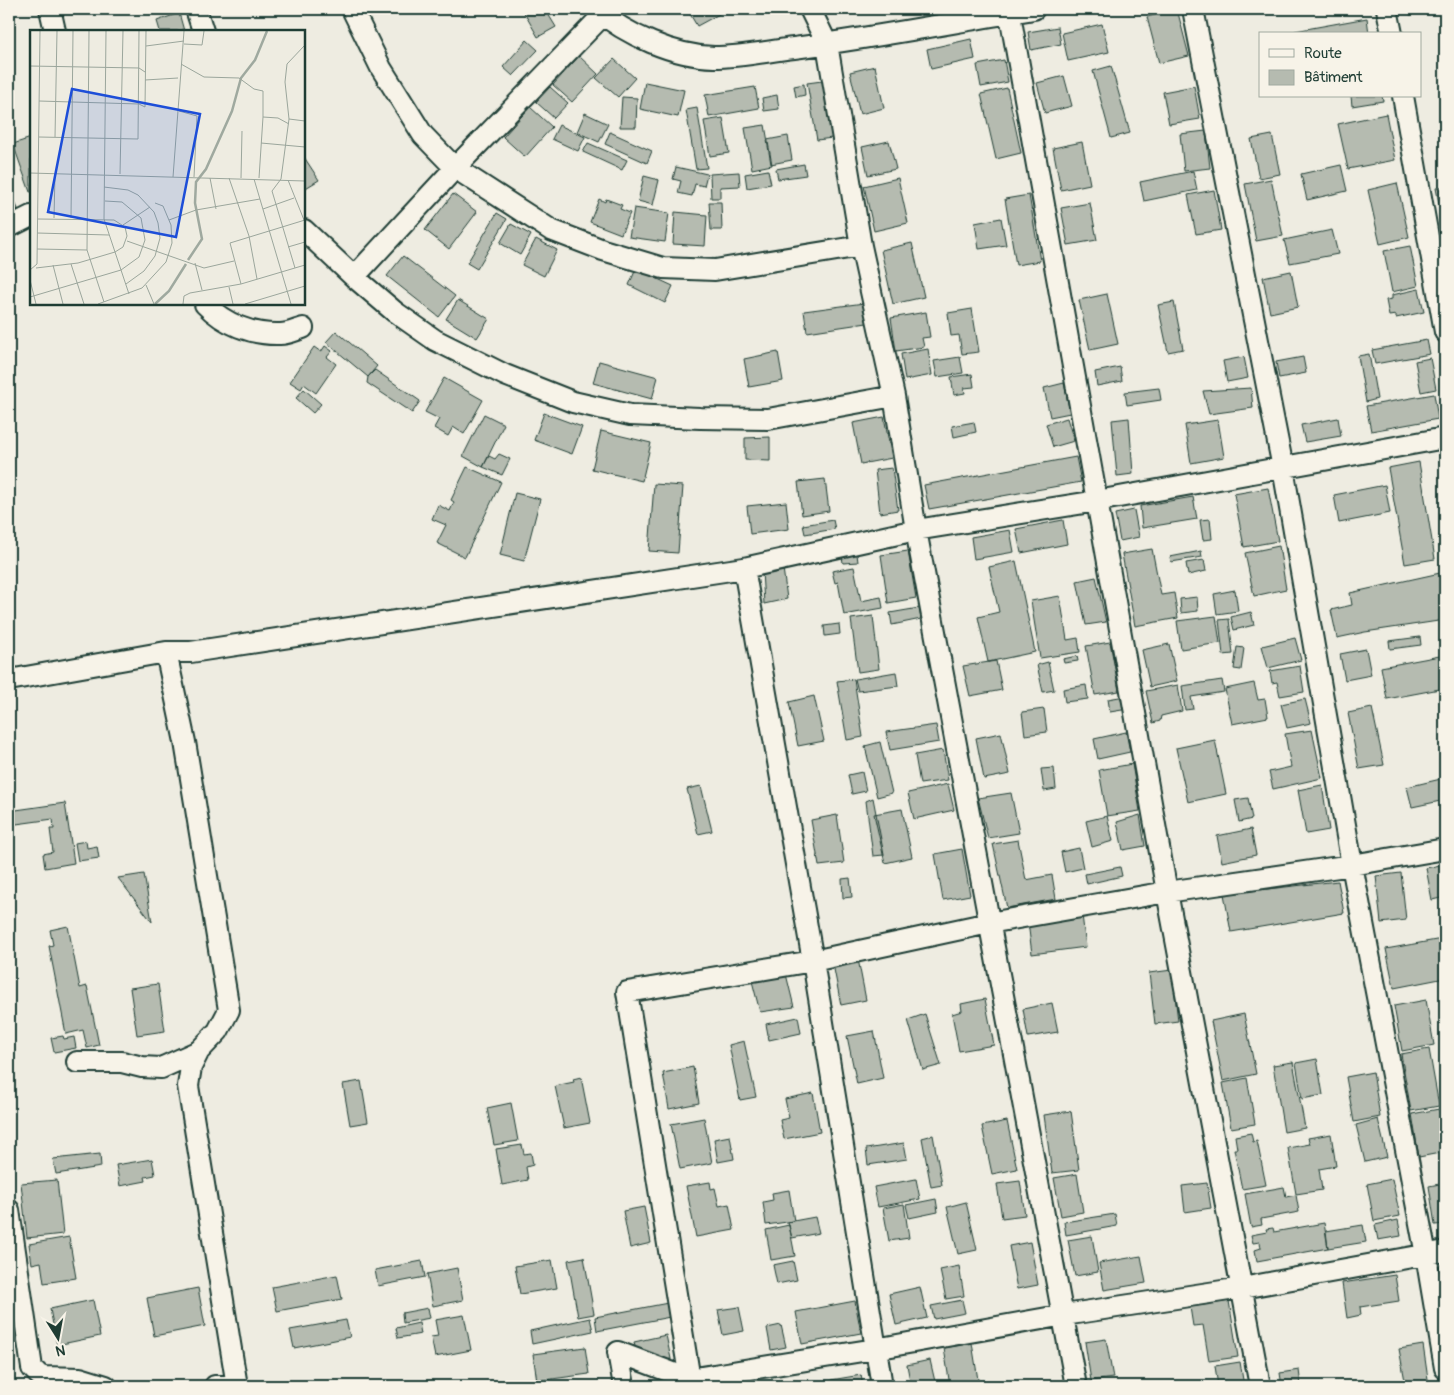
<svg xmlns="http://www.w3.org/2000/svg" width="1454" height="1395" viewBox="0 0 1454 1395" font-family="Pangolin,sans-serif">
<rect width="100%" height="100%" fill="#eeece1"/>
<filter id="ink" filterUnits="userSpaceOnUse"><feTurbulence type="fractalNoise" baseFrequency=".02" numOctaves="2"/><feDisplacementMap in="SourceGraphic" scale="10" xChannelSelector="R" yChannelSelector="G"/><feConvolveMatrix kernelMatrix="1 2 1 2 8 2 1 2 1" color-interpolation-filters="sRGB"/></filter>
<g filter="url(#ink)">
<path fill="#b5bbb0" stroke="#1f3d34" d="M522,9H545L556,27L538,37Z
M687,9H719L721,13L697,26Z
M1177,9L1189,56L1159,63L1147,17Z
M1409,9H1445L1410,15Z
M179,13L184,31H160L157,21Z
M1367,18L1369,34H1296L1295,31Z
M1102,24L1109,52L1068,61L1062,33Z
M1058,27L1061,44L1031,50L1028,32Z
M971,39L975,59L931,69L927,49Z
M527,40L538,50L513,76L503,67Z
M579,56L598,74L572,102L553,85Z
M614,59L635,78L618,97L596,78Z
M1004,60L1008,82L981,87L977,65Z
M875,66L884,108L860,114L850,72Z
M1111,66L1130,133L1111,138L1093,71Z
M1064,76L1072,106L1045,113L1037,83Z
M822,81L832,138L817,140L807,83Z
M645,82L684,90L678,117L640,109Z
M804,84L805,95L796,97L794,86Z
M1194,86L1200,119L1169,124L1163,92Z
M550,87L568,103L554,118L536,102Z
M755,87L759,108L709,117L705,95Z
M1007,88L1021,153L996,159L981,94Z
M777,95L779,109L764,111L762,98Z
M1351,96H1382L1383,101L1352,106Z
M622,97L637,98L636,127H620Z
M530,107L552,127L525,157L503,137Z
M697,108L707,168L696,169L686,110Z
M585,113L608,124L599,142L577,132Z
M1386,114L1395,160L1348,169L1338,124Z
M723,118L729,153L710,156L704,121Z
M559,125L585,137L578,151L552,139Z
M765,125L772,165L752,169L745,128Z
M1206,131L1210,168L1184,171L1180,134Z
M610,132L652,151L647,163L605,144Z
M1272,135L1280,174L1259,178L1251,139Z
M788,136L792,160L771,164L767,140Z
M31,138V192H30L13,144Z
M889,141L896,169L868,175L862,147Z
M1082,142L1090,184L1061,190L1053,148Z
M588,143L627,160L622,170L583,152Z
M304,157L319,180L304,189Z
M804,164L806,175L778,179L776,169Z
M1341,165L1347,191L1307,200L1301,174Z
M676,167L707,174L704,186L695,184L692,196L678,193L681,181L673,179Z
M768,170L771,184L747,188L745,174Z
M1193,171L1197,190L1144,201L1140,182Z
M739,172L740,186L720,187V198H711L710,174Z
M644,176L659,180L653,205L638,201Z
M898,178L908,223L874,231L864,186Z
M1271,179L1283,236L1256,241L1245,184Z
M1397,183L1409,237L1380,244L1368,190Z
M1445,186V236L1436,188Z
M9,188L18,209L9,214Z
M1214,190L1221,230L1196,234L1188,195Z
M453,194L477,212L449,249L425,230Z
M1029,195L1040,261L1016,265L1005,199Z
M599,199L605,202L606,199L622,205L620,209L630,213L621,234L590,222Z
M709,202H721L722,230H711Z
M1090,203L1097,240L1068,245L1061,208Z
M634,208L669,213L665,242L629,237Z
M675,212L707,215L705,246L673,244Z
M497,213L507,219L477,269L467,263Z
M1001,218L1006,245L979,249L975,223Z
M511,224L531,235L520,255L500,243Z
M1332,230L1338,254L1290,263L1284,240Z
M536,239L557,250L544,276L522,265Z
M912,243L924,297L893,304L881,250Z
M1410,246L1418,286L1392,292L1384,251Z
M403,256L455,296L439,317L387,276Z
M636,269L673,286L665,303L629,285Z
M1291,271L1298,307L1270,313L1263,277Z
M1419,289L1424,312L1396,318V315L1389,316L1386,300L1392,299V295Z
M1107,294L1118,344L1090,350L1079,300Z
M458,300L489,319L477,338L446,319Z
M1174,302L1183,349L1168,352L1158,305Z
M864,303L867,323L807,332L804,311Z
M972,309L979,352L962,354L959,335L951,336L948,313Z
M926,312L930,337L922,338L924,347L896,351L891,318Z
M336,331L377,366L368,377L326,342Z
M1427,340L1430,354L1375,364L1372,350Z
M325,346L332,351L327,357L336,364L316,393L304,384L301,389L290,382L314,347L321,352Z
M928,349L932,375L905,380L901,354Z
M778,352L783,381L749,387L744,359Z
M1369,354L1377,399L1366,402L1358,356Z
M960,357L963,373L937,377L934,361Z
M1244,357L1248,378L1227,382L1223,361Z
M1303,357L1306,373L1279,378L1276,362Z
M1430,358L1436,389L1421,392L1415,361Z
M599,361L658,377L652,399L593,383Z
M1120,367L1122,381L1097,386L1095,372Z
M375,370L420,401L412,413L367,383L368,377Z
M972,374L974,387L964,388L965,393L954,395L951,377Z
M444,378L483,400L464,434L453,427L448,436L434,428L439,419L425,412Z
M1064,383L1070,413L1050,417L1044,388Z
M1159,388L1161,400L1127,405L1125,392Z
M1251,388L1253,408L1209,414L1203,391Z
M304,389L321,404L313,413L296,398Z
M1434,394L1438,419L1371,431L1366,406Z
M544,413L582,427L572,454L534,440Z
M484,414L504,424L483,467L463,456Z
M884,417L892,458L861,464L853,423Z
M1067,418L1074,441L1053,447L1046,424Z
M1129,418L1133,474L1117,476L1112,420Z
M1338,418L1341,436L1305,442L1301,425Z
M1218,420L1224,457L1191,463L1185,425Z
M974,422L976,432L954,437L952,426Z
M601,431L651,443L642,481L592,469Z
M770,437V461L745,460V438Z
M499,454L510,459L502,475L483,467L489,456L495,459Z
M1076,457L1081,482L929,509L924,485Z
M1419,462L1435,559L1405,564L1388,468Z
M467,467L501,482L465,557L437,543L446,525L432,519L438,505L450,511L454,502L451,500Z
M892,468L898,510L880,513L875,470Z
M825,479L829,511L802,515L798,482Z
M654,484L683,486L678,553L649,551Z
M1385,485L1390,513L1339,523L1334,495Z
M1268,488L1278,541L1244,547L1234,494Z
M515,493L540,499L524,561L500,555Z
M1193,497L1197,519L1142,528L1140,506Z
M786,502L789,529L750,534L747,506Z
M1134,510L1139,537L1120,541L1115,514Z
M1210,519L1212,539L1203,540L1200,520Z
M833,520L835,529L805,534L803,525Z
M1063,520L1067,544L1021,553L1016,529Z
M1010,530L1014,552L974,559L971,537Z
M1279,546L1286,589L1254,596L1245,553Z
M1152,549L1161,595L1174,593L1178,618L1135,626L1122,554Z
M908,551L916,598L888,603L881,555Z
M1201,551L1202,557L1171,562L1170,557Z
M857,554L858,562L843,563L842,556Z
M1204,560L1206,571L1188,575L1186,563Z
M1016,561L1035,652L988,662L978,617L999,612L989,567Z
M854,567L861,601L881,597L883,608L844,615L838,582L835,583L832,571Z
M783,568L787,599L764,604L762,571Z
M1440,573L1445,598V620L1365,632L1337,638L1331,610L1352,605L1350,593Z
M1096,577L1106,622L1086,625L1077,581Z
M1235,590L1238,611L1217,614L1214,594Z
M1060,596L1067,640L1078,638L1080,652L1040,658L1031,601Z
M1197,597L1198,611L1181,613L1180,599Z
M919,608L921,619L892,625L890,613Z
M1251,612L1254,625L1234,630L1231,617Z
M873,616L879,669L858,672L851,619Z
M1216,616L1220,643L1181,649L1177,621Z
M1229,619L1233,654L1223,655L1219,620Z
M839,624L840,634L825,636L824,626Z
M1420,637L1421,645L1390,649L1389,641Z
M1295,638L1301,660L1268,668L1262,646Z
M1110,642L1119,691L1095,695L1086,646Z
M1169,644L1177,681L1150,687L1142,650Z
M1237,647L1244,648L1241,670L1234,669Z
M1366,649L1371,675L1345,680L1340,654Z
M1445,655V688L1387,699L1381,667Z
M1077,656L1078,661L1064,663L1063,659Z
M996,661L1002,690L970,696L963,666Z
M1048,662L1054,690L1043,692L1037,665Z
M1300,666L1304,692L1280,696L1277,682L1272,683L1270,671Z
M896,672L898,686L858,691L855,679Z
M854,679L863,737L847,740L837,681Z
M1222,680L1224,692L1191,697L1193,709L1185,710L1182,686Z
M1254,683L1258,700L1265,699L1268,717L1232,724L1225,689Z
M1086,685L1088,699L1065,702L1063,689Z
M1178,685L1182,711L1161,716L1160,721L1153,723L1146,691Z
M814,696L824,741L798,746L789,702Z
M1125,696L1128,709L1110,712L1108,699Z
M1305,699L1311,723L1287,728L1281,704Z
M1372,708L1384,765L1359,769L1348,713Z
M1044,709L1047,732L1025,735L1022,712Z
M936,725L939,742L890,750L886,732Z
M1312,730L1322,778L1273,789L1269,772L1291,767L1285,734Z
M1126,732L1130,752L1098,759L1094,739Z
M1001,733L1010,774L984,779L976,738Z
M1215,740L1226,794L1188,802L1176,748Z
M880,742L892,793L877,797L865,746Z
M943,750L948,780L920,784L915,755Z
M1132,764L1140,811L1107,816L1099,770Z
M1054,768L1056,789L1044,791L1041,769Z
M862,772L866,791L852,794L848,775Z
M1445,778V800L1412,807L1407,787Z
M948,784L954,810L914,819L908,793Z
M1322,785L1329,830L1306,834L1298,790Z
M701,786L712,831L698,834L687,789Z
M1011,793L1019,833L988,838L978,798Z
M873,798L884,855L873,856L866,801Z
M1248,798L1252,819L1239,822L1235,800Z
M65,803L74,863L45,868L43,854L53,852L50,829H54L53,819L9,825V811Z
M902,809L912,857L885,863L874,814Z
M837,815L844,863L819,866L811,820Z
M1140,815L1145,846L1123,850L1117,822Z
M1107,816L1113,841L1092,847L1086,821Z
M1251,829L1256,855L1222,862L1217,836Z
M1018,840L1026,880L1052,875L1056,899L1007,908L993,844Z
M86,841L87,848L97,846L99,858L78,861L75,843Z
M1079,848L1083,868L1065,872L1061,852Z
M962,849L970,895L943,900L935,854Z
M1445,864V897L1432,900L1426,868Z
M1120,867L1122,876L1087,884L1085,874Z
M1401,873L1406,920L1381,923L1376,876Z
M144,874L152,922L118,878Z
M850,878L852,897L843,898L842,879Z
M1338,881L1344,913L1231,932L1224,894Z
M9,885L13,909L9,910Z
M1082,915L1086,947L1032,954L1028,922Z
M68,926L80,988L87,986L99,1045L87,1048L83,1030L66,1034L49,946L53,945L50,930Z
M1442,939L1445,956V978L1394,988L1386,949Z
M858,959L866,1000L841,1005L833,964Z
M1172,970L1178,1021L1155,1024L1149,973Z
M786,974L794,1007L760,1012L752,981Z
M158,984L165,1031L137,1035L130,988Z
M985,999L994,1045L959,1051L952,1014L962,1011L961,1004Z
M1426,1000L1434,1045L1402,1051L1394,1006Z
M1445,1000V1023L1441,1001Z
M1052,1003L1058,1032L1028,1037L1023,1009Z
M925,1014L941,1065L923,1070L908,1020Z
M1244,1014L1256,1074L1223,1081L1211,1021Z
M798,1017L801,1033L769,1040L766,1024Z
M874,1031L883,1078L857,1084L847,1036Z
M63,1036L64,1039L74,1037L76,1048L54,1052L51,1038Z
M744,1041L756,1097L740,1100L729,1045Z
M1429,1049L1439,1106L1411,1111L1401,1054Z
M1317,1059L1323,1095L1302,1099L1296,1063Z
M1293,1062L1305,1128L1284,1132L1273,1065Z
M693,1067L699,1103L669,1109L663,1073Z
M1373,1072L1380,1117L1354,1122L1346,1077Z
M581,1077L590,1123L564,1128L555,1086L574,1082L573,1079Z
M1247,1078L1255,1124L1231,1128L1223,1083Z
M361,1081L368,1122L350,1125L343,1084Z
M813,1093L820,1132L784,1139L780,1120L789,1118L785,1099Z
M511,1103L518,1141L494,1145L487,1108Z
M1439,1109L1445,1152L1419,1157L1412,1114Z
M1071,1111L1079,1170L1052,1173L1044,1115Z
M704,1118L712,1163L680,1169L671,1124Z
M1378,1119L1387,1157L1365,1162L1356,1125Z
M1007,1121L1017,1169L992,1174L982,1126Z
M1251,1133L1253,1142L1257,1141L1266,1185L1242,1189L1234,1149H1237L1235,1136Z
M1331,1134L1336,1166L1319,1169L1322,1190L1296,1194L1288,1148L1310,1144L1308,1138Z
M933,1135L942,1185L931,1187L922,1138Z
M730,1136L734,1159L718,1162L714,1139Z
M904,1143L907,1159L868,1165L866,1149Z
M522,1145L524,1154L531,1153L533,1165L526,1167L528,1180L502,1185L496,1149Z
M100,1154L101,1167L56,1174L53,1159Z
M152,1159L155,1175L145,1177L146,1181L120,1186L116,1165Z
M1077,1174L1083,1212L1061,1216L1054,1178Z
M916,1179L920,1199L878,1207L874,1187Z
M1392,1179L1400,1216L1374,1221L1367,1184Z
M57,1180L63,1234L27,1238L21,1183Z
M1020,1181L1025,1215L1002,1218L997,1184Z
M710,1182L711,1189L715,1188L719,1206L729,1204L734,1230L696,1237L686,1186Z
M1207,1183L1211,1208L1185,1212L1182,1186Z
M1445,1183V1224L1435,1225L1429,1186Z
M1284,1187L1286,1197L1296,1195L1299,1212L1261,1219L1262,1225L1251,1227L1245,1194Z
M789,1190L794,1221L766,1225L763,1202L773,1200L772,1193Z
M936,1199L938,1212L909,1218L906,1205Z
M966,1202L977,1250L958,1254L947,1207Z
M904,1204L909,1238L889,1241L883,1208Z
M644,1207L651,1243L630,1248L623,1211Z
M1115,1214L1117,1226L1066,1235L1064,1222Z
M815,1217L819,1233L792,1238L788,1222Z
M1398,1220L1401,1236L1378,1240L1375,1225Z
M1324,1223L1328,1248L1257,1261L1255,1250L1261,1248L1260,1242L1253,1243L1251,1235L1267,1232L1266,1229L1273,1228L1274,1232Z
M789,1225L795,1256L771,1260L766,1230Z
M1363,1225L1366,1242L1328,1248L1326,1231Z
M1092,1236L1098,1272L1075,1276L1068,1240Z
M69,1237L76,1278L44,1283L41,1262L32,1264L29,1244Z
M1030,1242L1038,1285L1017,1289L1009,1246Z
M1141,1256L1146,1283L1104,1290L1099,1263Z
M584,1257L594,1314L578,1317L568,1260Z
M552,1260L557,1288L520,1294L515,1266Z
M422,1261L425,1277L378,1286L375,1270Z
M793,1261L797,1280L777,1284L773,1265Z
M959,1266L964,1296L946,1299L940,1270Z
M457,1268L463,1300L433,1306L427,1274Z
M337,1275L342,1299L277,1311L272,1287Z
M1395,1275L1399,1301L1360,1307L1361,1315L1347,1318L1342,1283Z
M920,1287L927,1318L896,1325L889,1294Z
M198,1288L205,1326L154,1336L147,1298Z
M93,1300L100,1336L57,1345L50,1309Z
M962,1300L965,1313L934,1319L931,1306Z
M855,1301L861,1333L802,1344L796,1312Z
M1229,1301L1238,1357L1209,1361L1203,1325L1193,1326L1190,1307Z
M668,1303L670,1317L597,1331L595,1317Z
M739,1307L744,1331L723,1335L718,1310Z
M428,1308L430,1318L403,1323L402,1313Z
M464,1315L471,1350L435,1357L431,1337L438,1336L435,1320Z
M590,1318L593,1331L532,1344L530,1331Z
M346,1320L350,1337L294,1348L290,1330Z
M419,1323L421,1334L398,1338L396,1328Z
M781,1325L786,1347L771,1350L767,1328Z
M666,1335L671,1359L639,1366L634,1342Z
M1106,1339L1113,1378L1091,1381L1085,1342Z
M972,1343L979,1386H950L944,1348Z
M1423,1345L1429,1386H1406L1399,1349Z
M585,1347L589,1374L537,1381L533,1354Z
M930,1360L936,1386H911L907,1365Z
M1240,1362L1244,1386H1218L1215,1366Z
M1299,1370L1301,1386H1282L1280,1373Z
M861,1375L863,1386H832L831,1380Z"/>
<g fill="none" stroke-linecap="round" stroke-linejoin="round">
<defs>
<path id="minor" d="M50,9L55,31
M196,9L203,31
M352,9L381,68L423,135L455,168L551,230L603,250L663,268L715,270L861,246
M596,9C626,35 674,56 714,57C740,57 768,51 794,48C874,38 954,22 1034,9
M810,9L827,44L861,246L894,396L916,530L1076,1386
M1009,9L1167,892L1260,1386
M1193,9L1283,468L1352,865L1426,1255L1445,1368
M1387,9L1392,34
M1403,96L1445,332
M9,227L31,216
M304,230L354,277L395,312L435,340L505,375L573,402L630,415L700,418L768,419L894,396
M354,277L455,168L603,15
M205,304C224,324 252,335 280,334C288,334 296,330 303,328
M744,568L813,961L882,1386
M166,652L185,742L229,1010L218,1031L199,1051L191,1067L188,1086L237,1386
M9,680L166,652H191L744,568L916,530L1097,501L1445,438
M77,1062H122L142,1067L161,1068L199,1051
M9,1210L32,1368L39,1375L44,1377L80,1378L106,1386
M618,1352L689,1379L875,1349L1064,1315L1242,1288L1445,1251
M618,1352L624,1386
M215,1386L237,1384
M691,1386L627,992L813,961L989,923L1167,892L1352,865L1445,849"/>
</defs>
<use href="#minor" stroke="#1f3d34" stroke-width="24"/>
<use href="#minor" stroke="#f7f3e8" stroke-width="20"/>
</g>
</g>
<g transform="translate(30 30)">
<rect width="275" height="275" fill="#eeece1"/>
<path fill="none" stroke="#9fa99f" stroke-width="2.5" d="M158,230L172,209L165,173L166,152L176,139L202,81L211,48L225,30L237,1M125,274L139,261L156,234"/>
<path fill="none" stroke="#9ba69c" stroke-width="1" d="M59,1L57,220L74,272M76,1L74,189L99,264M154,14L172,15L174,1M275,15L257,34L255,52L259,89L275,91M116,16L154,11M151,34L174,47L209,48L224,59L233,61V87M0,36L109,38L115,42M115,50L148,48M9,71L109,74L115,77L116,1M149,81L167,86L164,147M259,89L251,149L242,161L265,238M9,107L108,109L109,1M25,107L27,1M231,113L275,117M275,133V155M0,143L275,151M90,144L93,1M143,147L154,1M180,148L186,179M199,148L219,206L227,249M211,148L212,101M229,148L233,87L248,88L259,94M224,149L261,274M258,150L274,190M74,157L98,160L108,165L124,182L128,193L130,208L125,226L114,241L96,254M233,179L264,168M24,188L25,144M41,188L43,1M139,190L166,180L230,169M93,195L120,177M7,203L79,205M97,211L174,238L204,231M258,217L275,212M7,219L57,220M165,233L172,260M41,234L54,274M23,235L33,274M6,238L48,233L85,222L93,217L97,206L95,197L84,190L8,189M0,240L7,234L10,1M0,250L6,274M211,254L200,213L275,190M116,255L124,274M199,257L203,274M0,267L91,240L109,227L115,210L111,188L92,172L75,171M68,274L112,258L136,232L142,213L141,195L133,176L125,173M153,274L154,266L160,263L211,254L275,235M215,274L275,256"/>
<path fill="#1d4ed8" fill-opacity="0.15" stroke="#1d4ed8" stroke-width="2.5" d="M42,59L170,84L146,207L18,182Z"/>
<rect width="275" height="275" fill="none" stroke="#1f3d34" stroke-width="2.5"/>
</g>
<rect width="1454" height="1395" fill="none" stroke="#f7f3e8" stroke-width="30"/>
<rect x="15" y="15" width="1424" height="1365" fill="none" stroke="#1f3d34" stroke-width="2" filter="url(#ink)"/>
<rect x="1259" y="32" width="162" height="65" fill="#f7f3e8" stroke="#a1aaa0"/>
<rect x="1269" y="49" width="25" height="8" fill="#f7f3e8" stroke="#a1aaa0"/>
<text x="1304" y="58" font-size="15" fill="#1f3d34">Route</text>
<rect x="1269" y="70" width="25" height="15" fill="#b5bbb0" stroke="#a1aaa0"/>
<text x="1304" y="82" font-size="15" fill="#1f3d34">Bâtiment</text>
<g transform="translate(58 1338) rotate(169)" stroke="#f7f3e8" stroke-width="4" paint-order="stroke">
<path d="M0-4L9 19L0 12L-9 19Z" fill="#1f3d34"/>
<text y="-8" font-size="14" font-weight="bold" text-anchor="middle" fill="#1f3d34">N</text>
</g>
</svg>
